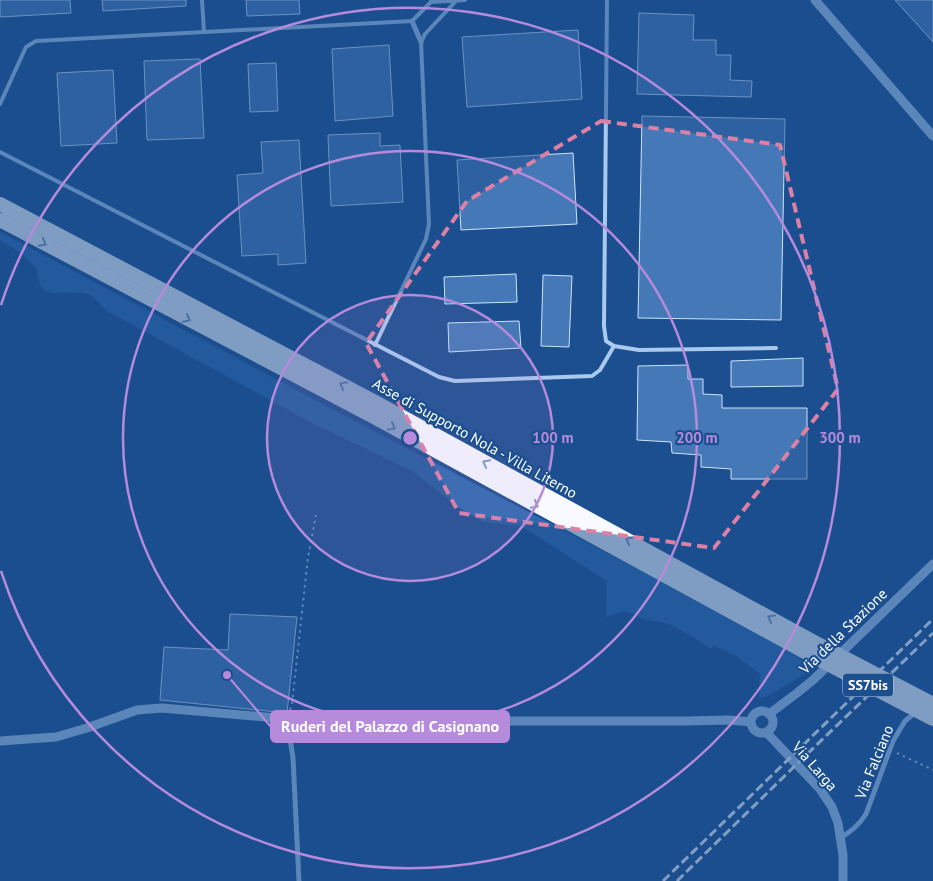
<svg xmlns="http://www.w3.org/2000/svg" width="933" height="881" viewBox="0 0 933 881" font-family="'PT Sans',sans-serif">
<rect width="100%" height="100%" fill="#1b4f8f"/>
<path fill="#2e69ad" d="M0,232L330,408L754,630L814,668L768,696L759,698L760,674L738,657L713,645L712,649L674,626L661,622L648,620L624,611L606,617L607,581L521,526L483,522L461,509L412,471L314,424L107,311C102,307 96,298 90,295C77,289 53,297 44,290C38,285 39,276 36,269C30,257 11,247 0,240Z"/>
<path fill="#4478b7" stroke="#cfe3fa" d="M0,0H70L71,13L0,17Z
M102,0H186V6L103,11Z
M246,0H299L300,14L247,16Z
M895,0H933V42Z
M639,13L694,15L693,40H716V55H731L730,80L752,81L751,97L637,94Z
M578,30L582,99L467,107L462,37Z
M389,45L393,116L335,121L332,49Z
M200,59L204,138L147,140L144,61Z
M276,63L278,111L250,112L248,64Z
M113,70L117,143L61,146L57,73Z
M642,116L785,119L781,320L638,318Z
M380,133V146L400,145L403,202L331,206L328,135Z
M299,140L306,263L278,265V254L242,256L237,175L263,173L261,142Z
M573,153L577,224L461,230L457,160Z
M516,274L517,302L445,304L444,277Z
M543,275L572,276L569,347L541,346Z
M519,321L521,348L449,352L448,323Z
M803,358V386L731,387V361Z
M688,365V379H703V394L722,395V408H807V479H731V469L701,467V455L672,453L671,442L637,440L638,366Z
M230,614L297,617L287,713L160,700L164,647L228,650Z"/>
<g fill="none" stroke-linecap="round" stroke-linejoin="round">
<path stroke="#a9c9ee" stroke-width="2" stroke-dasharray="2.5 4" stroke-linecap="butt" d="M290,710L292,704L308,557L316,515
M897,753L933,770"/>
<path stroke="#a9c9ee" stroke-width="4" d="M202,0L204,32
M607,0L604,326L606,341L614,346L639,350L776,348
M431,2L465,0
M0,104L26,47L36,41L412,21L431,2V0
M0,152L439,377L455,381L592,376L600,370L614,346
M375,345L426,239L429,224L421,42L425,34L456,1"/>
<path stroke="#a9c9ee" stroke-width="5" d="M412,21L421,42
M287,719L293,758L299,881
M840,838C851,832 859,825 866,814L893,741L905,721L916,712"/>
<path stroke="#a9c9ee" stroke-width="9" d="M815,0L933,136
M751 722a11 11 0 1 1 22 0a11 11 0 1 1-22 0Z
M769,714L797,693L813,680L933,564
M766,732L820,789L832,807L838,823L843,855V881
M0,741L56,737L87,728L137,710L162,708L287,719L325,721H686L730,720L751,722"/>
<path stroke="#f8faff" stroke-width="14" d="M0,204L377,403L814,642L933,704
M0,220L374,417L803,651L933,719"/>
<path stroke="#fff" stroke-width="3" stroke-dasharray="9 4" stroke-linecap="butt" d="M663,881L933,619
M677,881L802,759L933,633"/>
</g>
<defs><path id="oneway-chevron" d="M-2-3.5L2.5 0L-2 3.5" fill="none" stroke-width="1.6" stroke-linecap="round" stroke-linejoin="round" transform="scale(1.25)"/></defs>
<g stroke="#7e9cc1">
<use href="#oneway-chevron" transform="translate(43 243) rotate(28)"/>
<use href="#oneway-chevron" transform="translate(187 319) rotate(28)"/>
<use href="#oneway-chevron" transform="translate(343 385) rotate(-152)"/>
<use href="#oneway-chevron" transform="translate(392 427) rotate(29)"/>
<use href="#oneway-chevron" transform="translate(486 463) rotate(-152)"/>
<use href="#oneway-chevron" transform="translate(535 505) rotate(29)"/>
<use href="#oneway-chevron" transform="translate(629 540) rotate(-152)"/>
<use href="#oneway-chevron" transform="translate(771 618) rotate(-151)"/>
</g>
<path d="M0 0H933V881H0ZM601,121L780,145L838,389L714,548L459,513L366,343L467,201Z" fill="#1b4f8f" fill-opacity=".55" fill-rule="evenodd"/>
<path fill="none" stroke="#dd80a5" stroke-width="4" stroke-dasharray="10 6" stroke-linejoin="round" d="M601,121L780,145L838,389L714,548L459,513L366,343L467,201Z"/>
<circle cx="410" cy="438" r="143" fill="#b68bdc" fill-opacity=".12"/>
<g fill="none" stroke="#b68bdc" stroke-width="2.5">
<circle cx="410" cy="438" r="143"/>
<circle cx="410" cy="438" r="287"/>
<path d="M1 305A430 430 0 1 1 1 571"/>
</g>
<g text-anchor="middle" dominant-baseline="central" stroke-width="4.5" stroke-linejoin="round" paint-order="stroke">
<rect fill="#1b4f8f" stroke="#bbcadd" stroke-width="1" x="843" y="673.5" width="50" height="23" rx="4"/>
<g font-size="14" font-weight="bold" fill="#fff">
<text x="868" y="685">SS7bis</text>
</g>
<g font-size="15" fill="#fff" stroke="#1b4f8f">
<text transform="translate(475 438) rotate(29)">Asse di Supporto Nola - Villa Literno</text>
<text transform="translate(843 631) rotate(-44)">Via della Stazione</text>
<text transform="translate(874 762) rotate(-68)">Via Falciano</text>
<text transform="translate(815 766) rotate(49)">Via Larga</text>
</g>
</g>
<circle cx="410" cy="438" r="8" fill="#b68bdc" stroke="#1b4f8f" stroke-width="2.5"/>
<g font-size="15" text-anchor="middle" font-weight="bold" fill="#b68bdc" stroke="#1b4f8f" stroke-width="4.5" stroke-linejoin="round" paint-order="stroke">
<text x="553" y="443">100 m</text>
<text x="697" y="443">200 m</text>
<text x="840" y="443">300 m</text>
</g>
<path fill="none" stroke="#b68bdc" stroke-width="2" d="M227 675L271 727"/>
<circle fill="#b68bdc" stroke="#1b4f8f" stroke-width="2" cx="227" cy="675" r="5"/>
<rect fill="#b68bdc" stroke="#b68bdc" stroke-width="2" x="271" y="711" width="238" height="31" rx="5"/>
<g font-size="16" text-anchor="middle" font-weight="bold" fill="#fff">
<text x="390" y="732">Ruderi del Palazzo di Casignano</text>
</g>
</svg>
